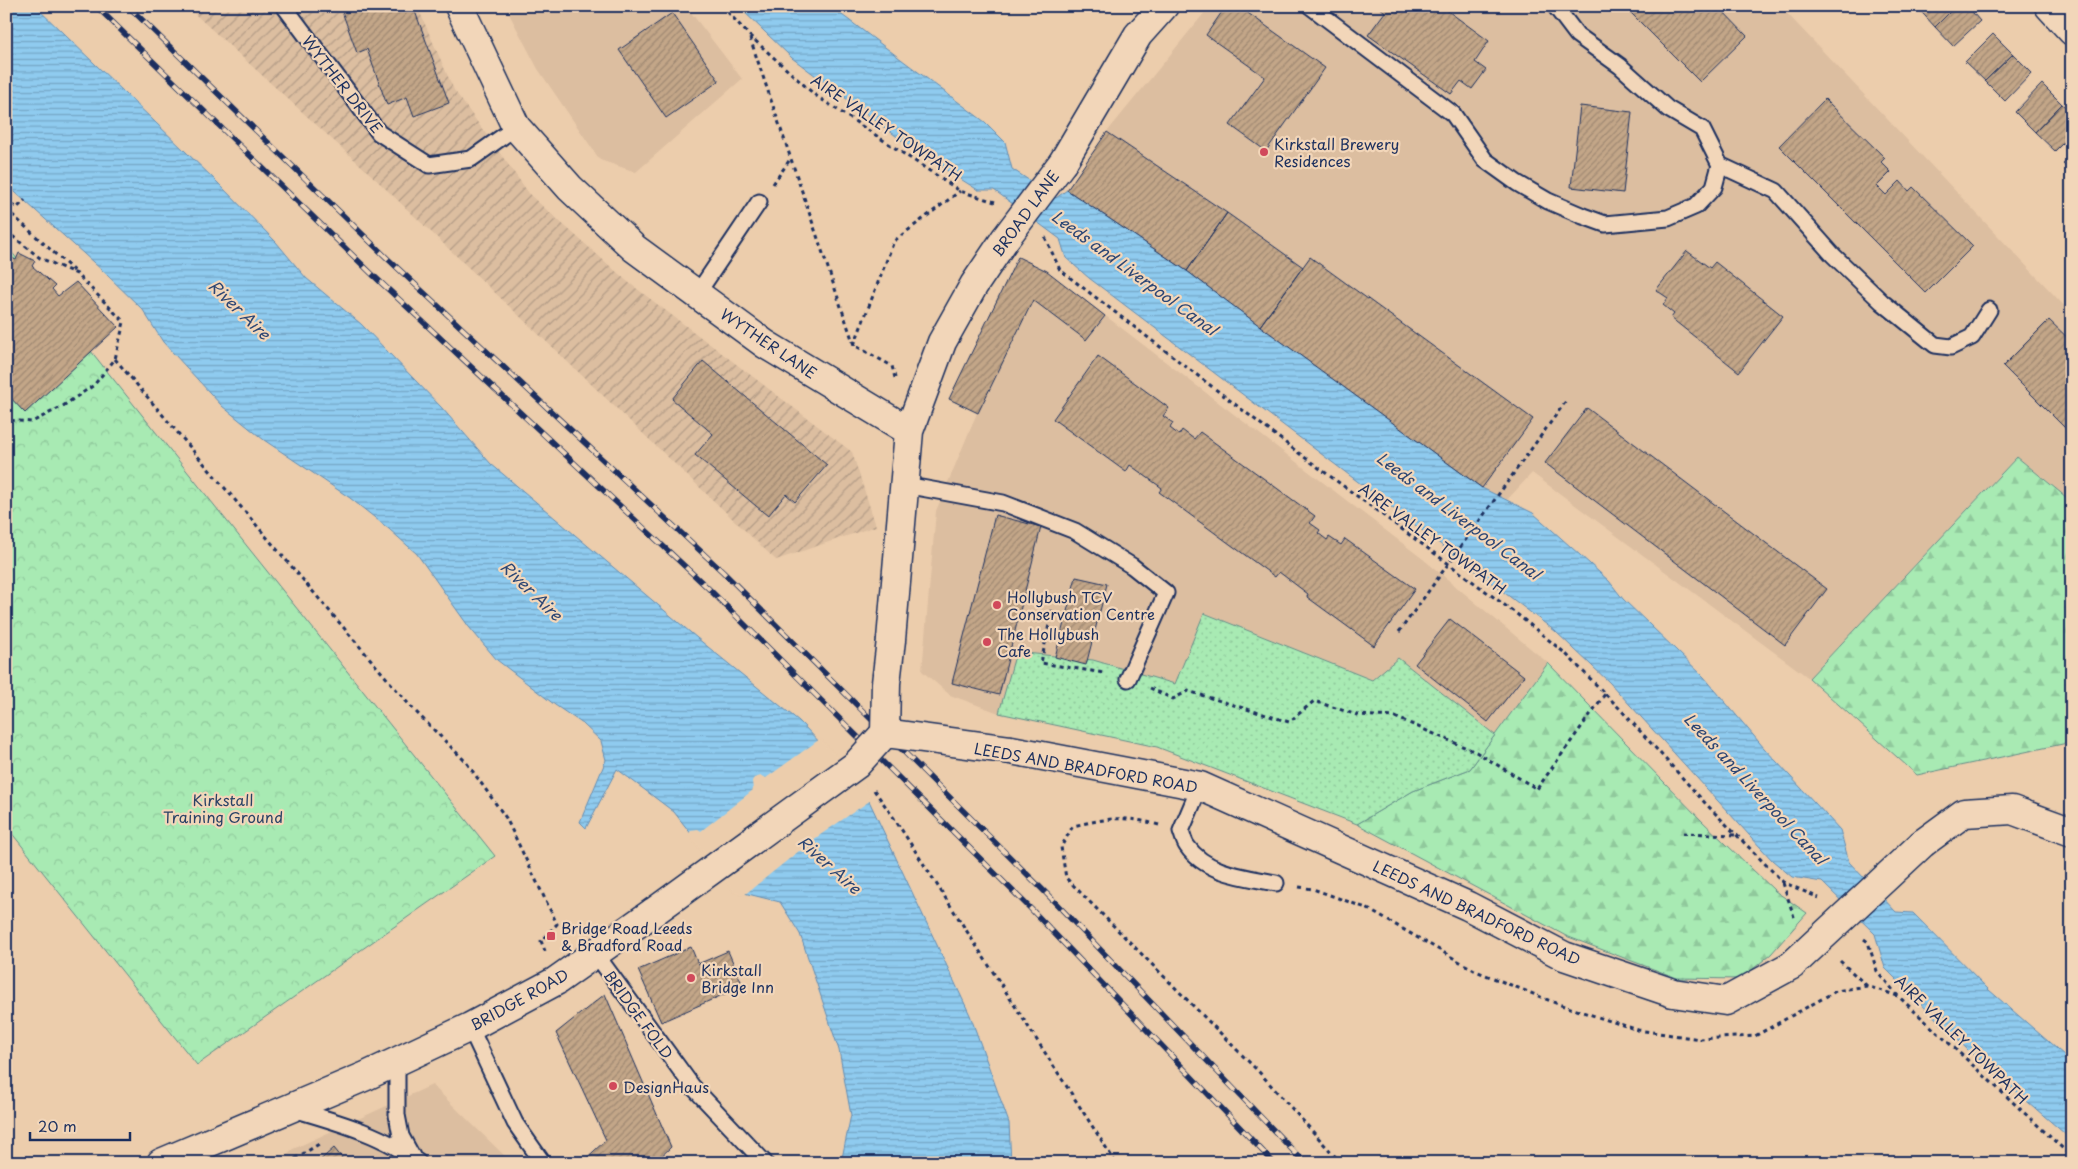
<svg xmlns="http://www.w3.org/2000/svg" width="2078" height="1169" viewBox="0 0 2078 1169" font-family="'Playpen Sans',sans-serif">
<defs>
<pattern id="industrial-furrows" width="10" height="10" patternUnits="userSpaceOnUse" patternTransform="scale(1.25)"><rect width="10" height="10" fill="#dcbea0"/><path d="M-1 1l2-2M0 10L10 0M9 11l2-2" fill="none" stroke="#b29b86"/></pattern>
<pattern id="forest-firs" width="22" height="20" patternUnits="userSpaceOnUse" patternTransform="scale(1.25)"><rect width="22" height="20" fill="#a8eab3"/><path d="M5 1l3.5 6h-7zM16 11l3.5 6h-7z" fill="#90c99c"/></pattern>
<pattern id="park-crowns" width="20" height="18" patternUnits="userSpaceOnUse" patternTransform="scale(1.25)"><rect width="20" height="18" fill="#a8eab3"/><path d="M2 6a3 3 0 1 1 6 0M12 15a3 3 0 1 1 6 0" fill="none" stroke="#90c99c"/></pattern>
<pattern id="garden-dots" width="8" height="8" patternUnits="userSpaceOnUse" patternTransform="scale(1.25)"><rect width="8" height="8" fill="#a8eab3"/><path d="M2 2h.1M6 6h.1" fill="none" stroke="#90c99c" stroke-width="1.8" stroke-linecap="round"/></pattern>
<pattern id="water-rules" width="6" height="5" patternUnits="userSpaceOnUse" patternTransform="scale(1.25)"><rect width="6" height="5" fill="#8fcbef"/><path d="M0 2.5h6" fill="none" stroke="#74a5c5"/></pattern>
<pattern id="building-hatch" width="6" height="6" patternUnits="userSpaceOnUse" patternTransform="scale(1.25)"><rect width="6" height="6" fill="#c3a688"/><path d="M-1 1l2-2M0 6l6-6M5 7l2-2" fill="none" stroke="#9e8872"/></pattern>
</defs>
<rect width="100%" height="100%" fill="#eccdac"/>
<filter id="ink" filterUnits="userSpaceOnUse"><feTurbulence type="fractalNoise" baseFrequency=".02" numOctaves="2"/><feDisplacementMap in="SourceGraphic" scale="10" xChannelSelector="R" yChannelSelector="G"/><feConvolveMatrix kernelMatrix="1 2 1 2 8 2 1 2 1" color-interpolation-filters="sRGB"/></filter>
<g filter="url(#ink)">
<path fill="#dcbea0" d="M505,6H686L742,79L636,172L600,160L538,69Z
M1210,6H1780L2072,314V502L2017,457L1809,678L1532,473L1507,500L1482,488L1260,326L1067,190L1107,132Z
M1018,257L1047,271L1423,559L1548,663L1495,735L1398,658L1372,680L1205,613L1175,684L1093,660L1016,652L999,713L950,695L922,671L936,511L977,413L949,399Z
M432,1085L512,1163H276L293,1149Z"/>
<path fill="url(#industrial-furrows)" d="M186,6H417L454,90L531,196L628,282L852,452L876,526L776,560L368,172Z"/>
<path fill="url(#forest-firs)" stroke="#628c88" d="M2017,457L2072,502V742L1917,775L1809,678Z
M1548,663L1702,821L1775,891L1807,913L1771,954L1741,979L1677,978L1566,936L1357,824L1413,791L1470,769Z"/>
<path fill="url(#park-crowns)" stroke="#628c88" d="M6,245L495,856L197,1065L6,826Z"/>
<path fill="url(#garden-dots)" stroke="#628c88" d="M1204,613L1372,680L1398,658L1495,735L1470,769L1413,791L1357,824L1157,747L999,713L1016,652L1093,660L1175,684Z"/>
<path fill="url(#water-rules)" stroke="#618db5" d="M6,6H35L216,181L276,242L306,278L361,324L441,407L491,464L697,638L799,721L862,786L970,1015L1009,1123L1011,1163H841L851,1115L839,1050L800,934L780,902L736,891L674,812L617,769L586,828L580,822L606,760L601,741L583,724L555,705L497,660L469,627L417,554L389,529L350,498L264,440L222,406L163,342L143,310L103,271L6,184Z
M738,6H830L985,122L1005,142L1012,169L1056,198L1067,190L1187,271L1482,488L1533,513L1609,581L1623,599L1704,677L1764,748L1840,830L1849,862L1896,912L1913,913L1989,990L2072,1062V1140L1971,1053L1909,992L1885,968L1875,934L1822,882L1792,877L1772,860L1609,682L1555,631L1089,278L1066,258L1060,239L994,190H978L916,151L792,58Z"/>
<path fill="#eccdac" d="M820,739L864,785L871,800L810,842L809,849L806,852L799,851L744,895L735,893L689,835L691,830L698,829L701,831L753,790L752,781L754,778L761,776L766,778Z"/>
<path fill="url(#building-hatch)" stroke="#1b2f5e" d="M340,6H413L449,103L414,116L407,97L387,105L367,49L357,53Z
M1226,6H1238L1325,68L1266,151L1230,125L1265,77L1206,35Z
M1378,6H1441L1489,41L1475,62L1486,70L1472,89L1461,81L1451,94L1368,35L1385,12Z
M1624,6H1718L1747,36L1700,82Z
M1916,6H1956L1935,27Z
M1956,6H1967L1980,21L1953,46L1935,27Z
M672,13L719,81L666,118L619,50Z
M1993,34L2013,54L1985,81L1965,62Z
M2013,54L2032,73L2005,101L1985,81Z
M2042,84L2062,104L2035,132L2015,112Z
M1825,99L1885,158L1881,162L1891,172L1877,186L1886,195L1900,181L1909,191L1913,187L1973,246L1926,293L1779,146Z
M2062,104L2072,113V134L2055,151L2035,132Z
M1580,106L1632,112L1623,193L1571,187Z
M1107,132L1227,213L1187,271L1067,190Z
M2072,156V173L2063,164Z
M1227,213L1303,267L1260,326L1187,271Z
M1687,251L1710,268L1715,262L1783,316L1739,372L1671,318L1674,314L1663,305L1668,298L1656,290Z
M19,253L35,261L32,266L55,286L52,289L58,296L76,282L118,327L25,413L6,393V255L16,260Z
M1018,257L1047,271L1105,316L1086,340L1033,300L978,413L949,399Z
M1310,257L1533,419L1482,488L1260,326Z
M2049,320L2072,342V435L2003,366Z
M1098,356L1169,408L1163,416L1173,423L1170,428L1179,435L1182,430L1194,439L1200,432L1315,516L1310,523L1320,530L1318,533L1327,540L1329,537L1341,545L1345,539L1415,589L1374,646L1307,597L1308,594L1279,572L1275,577L1159,492L1162,488L1130,465L1126,472L1053,419Z
M703,361L827,465L795,502L786,494L768,516L695,455L713,434L672,399Z
M1587,408L1827,589L1785,645L1545,463Z
M995,515L1041,527L999,695L952,683Z
M1076,577L1107,584L1086,665L1055,657Z
M1450,619L1524,676L1488,722L1415,664Z
M691,947L698,964L728,951L743,986L661,1022L638,970Z
M605,994L671,1147L654,1163H581L606,1140L556,1033Z
M334,1148L346,1163H317Z"/>
<g fill="none" stroke-linecap="round" stroke-linejoin="round">
<defs>
<path id="service" d="M284,6L379,133L429,165L471,159L516,127
M1310,6L1453,114L1485,160L1517,183L1548,201L1583,216L1605,224L1668,218L1696,206L1714,187L1720,165L1702,129L1668,109L1620,66L1577,35L1555,6
M1720,165L1776,191L1833,255L1882,302L1935,345L1951,347L1972,337L1989,310
M697,294L759,202
M905,485L1003,503L1075,531L1132,566L1166,593L1128,679
M1200,786L1181,831C1183,836 1184,842 1187,846C1206,874 1246,877 1276,883
M595,953L692,1086L765,1163
M470,1027L515,1123L543,1163
M397,1061V1115L401,1136L412,1156
M293,1109C334,1121 386,1135 419,1163"/>
<path id="minor" d="M2049,6L2072,31"/>
<path id="tertiary" d="M459,6L516,127L570,188L634,248L765,344L909,431
M1063,162L1138,35L1164,6
M891,640L909,431L942,342L974,285L1005,239"/>
<path id="secondary" d="M1011,750L1200,786L1468,906L1564,956L1673,993L1726,1001L1792,965
M1923,843L1964,813L2012,810L2072,832
M161,1163L366,1076L470,1027L556,981L655,911"/>
</defs>
<use href="#service" stroke="#1b2f5e" stroke-width="19"/>
<use href="#minor" stroke="#1b2f5e" stroke-width="31"/>
<use href="#tertiary" stroke="#1b2f5e" stroke-width="31"/>
<use href="#secondary" stroke="#1b2f5e" stroke-width="31"/>
<path stroke="#1b2f5e" stroke-width="3" stroke-dasharray="4 4" stroke-linecap="butt" d="M722,6L750,36L815,95L960,191L995,202
M750,38L854,345
M773,184L791,158
M6,199L17,208L25,200
M6,209L75,272
M6,231L40,258L77,274L124,322L115,359L94,385L63,406L32,422L6,420
M1045,237L1060,270L1296,451L1518,615L1566,654L1621,710L1706,804L1783,882L1819,898
M115,359L412,708L466,762L506,818L557,924L541,941L545,951
M895,378L892,366L854,345L894,241L960,191
M1052,610L1041,663L1104,673
M1150,688L1173,699L1188,691L1289,722L1314,701L1357,715L1395,717L1476,752L1537,789L1605,694
M874,790L894,818L1116,1163
M1159,825C1123,815 1109,818 1073,826L1061,847L1066,878L1259,1072L1341,1163
M1683,833L1735,835
M1783,883L1795,920
M1299,887L1313,889L1366,908L1476,971L1558,1004L1638,1030L1700,1039L1755,1036L1836,991L1867,986L1898,996
M1864,939L1868,942L1877,971L1898,996L2072,1157
M1840,961L1867,986
M288,1163L319,1144"/>
<use href="#service" stroke="#f2d6b9" stroke-width="15"/>
<use href="#minor" stroke="#f2d6b9" stroke-width="28"/>
<use href="#tertiary" stroke="#f2d6b9" stroke-width="28"/>
<use href="#secondary" stroke="#f2d6b9" stroke-width="28"/>
<defs>
<path id="rail" d="M96,6L374,276L708,588L1031,909L1274,1163
M128,6L389,260L723,572L1047,894L1305,1163"/>
</defs>
<use href="#rail" stroke="#1b2f5e" stroke-width="5.5"/>
<use href="#rail" stroke="#f2d6b9" stroke-width="4" stroke-dasharray="11" stroke-linecap="butt"/>
<defs>
<path id="tertiary-bridge" d="M1005,239L1063,162
M885,733L886,683L891,640"/>
<path id="secondary-bridge" d="M655,911L856,765L885,733L1011,750
M1792,965L1923,843"/>
</defs>
<use href="#tertiary-bridge" stroke="#1b2f5e" stroke-width="31" stroke-linecap="butt"/>
<use href="#secondary-bridge" stroke="#1b2f5e" stroke-width="31" stroke-linecap="butt"/>
<path stroke="#1b2f5e" stroke-width="3" stroke-dasharray="4 4" stroke-linecap="butt" d="M1399,632L1566,401"/>
<use href="#tertiary-bridge" stroke="#f2d6b9" stroke-width="28"/>
<use href="#secondary-bridge" stroke="#f2d6b9" stroke-width="28"/>
</g>
</g>
<g fill="#d1495b" stroke="#f2d6b9" stroke-width="2">
<circle cx="1264" cy="152" r="5"/>
<circle cx="997" cy="605" r="5"/>
<circle cx="987" cy="642" r="5"/>
<rect x="546" y="931" width="10" height="10" rx="2.5"/>
<circle cx="691" cy="978" r="5"/>
<circle cx="613" cy="1086" r="5"/>
</g>
<g text-anchor="middle" dominant-baseline="central" stroke-width="4.5" stroke-linejoin="round" paint-order="stroke">
<g font-size="15" fill="#1b2f5e" stroke="#f2d6b9">
<text transform="translate(343 84) rotate(52)">WYTHER DRIVE</text>
<text transform="translate(887 127) rotate(34)">AIRE VALLEY TOWPATH</text>
<text transform="translate(1025 213) rotate(-54)">BROAD LANE</text>
<text transform="translate(769 343) rotate(34)">WYTHER LANE</text>
<text transform="translate(1433 538) rotate(36)">AIRE VALLEY TOWPATH</text>
<text transform="translate(1086 767) rotate(10)">LEEDS AND BRADFORD ROAD</text>
<text transform="translate(1477 912) rotate(25)">LEEDS AND BRADFORD ROAD</text>
<text transform="translate(519 999) rotate(-29)">BRIDGE ROAD</text>
<text transform="translate(639 1014) rotate(54)">BRIDGE FOLD</text>
<text transform="translate(1962 1039) rotate(44)">AIRE VALLEY TOWPATH</text>
</g>
<g font-size="15" fill="#1b2f5e" stroke="#f2d6b9" text-anchor="start">
<text x="1274" y="143">Kirkstall Brewery<tspan x="1274" dy="17">Residences</tspan></text>
<text x="1007" y="596">Hollybush TCV<tspan x="1007" dy="17">Conservation Centre</tspan></text>
<text x="997" y="633">The Hollybush<tspan x="997" dy="17">Cafe</tspan></text>
<text x="561" y="927">Bridge Road Leeds<tspan x="561" dy="17">&amp; Bradford Road</tspan></text>
<text x="701" y="969">Kirkstall<tspan x="701" dy="17">Bridge Inn</tspan></text>
<text x="623" y="1086">DesignHaus</text>
</g>
<g font-size="15" fill="#294266" stroke="#f2d6b9">
<text x="223" y="799">Kirkstall<tspan x="223" dy="17">Training Ground</tspan></text>
</g>
<g font-size="16" font-style="italic" fill="#2c4674" stroke="#f2d6b9">
<text transform="translate(1135 272) rotate(36)">Leeds and Liverpool Canal</text>
<text transform="translate(240 309) rotate(44)">River Aire</text>
<text transform="translate(1459 515) rotate(37)">Leeds and Liverpool Canal</text>
<text transform="translate(532 590) rotate(44)">River Aire</text>
<text transform="translate(1756 788) rotate(47)">Leeds and Liverpool Canal</text>
<text transform="translate(830 864) rotate(42)">River Aire</text>
</g>
</g>
<rect width="2078" height="1169" fill="none" stroke="#f2d6b9" stroke-width="25"/>
<rect x="12" y="12" width="2053" height="1144" fill="none" stroke="#1b2f5e" stroke-width="2" filter="url(#ink)"/>
<path d="M30 1132v8h100v-8" fill="none" stroke="#1b2f5e" stroke-width="2.5"/>
<text x="38" y="1132" font-size="15" fill="#1b2f5e" stroke="#f2d6b9" stroke-width="4" paint-order="stroke">20 m</text>
</svg>
